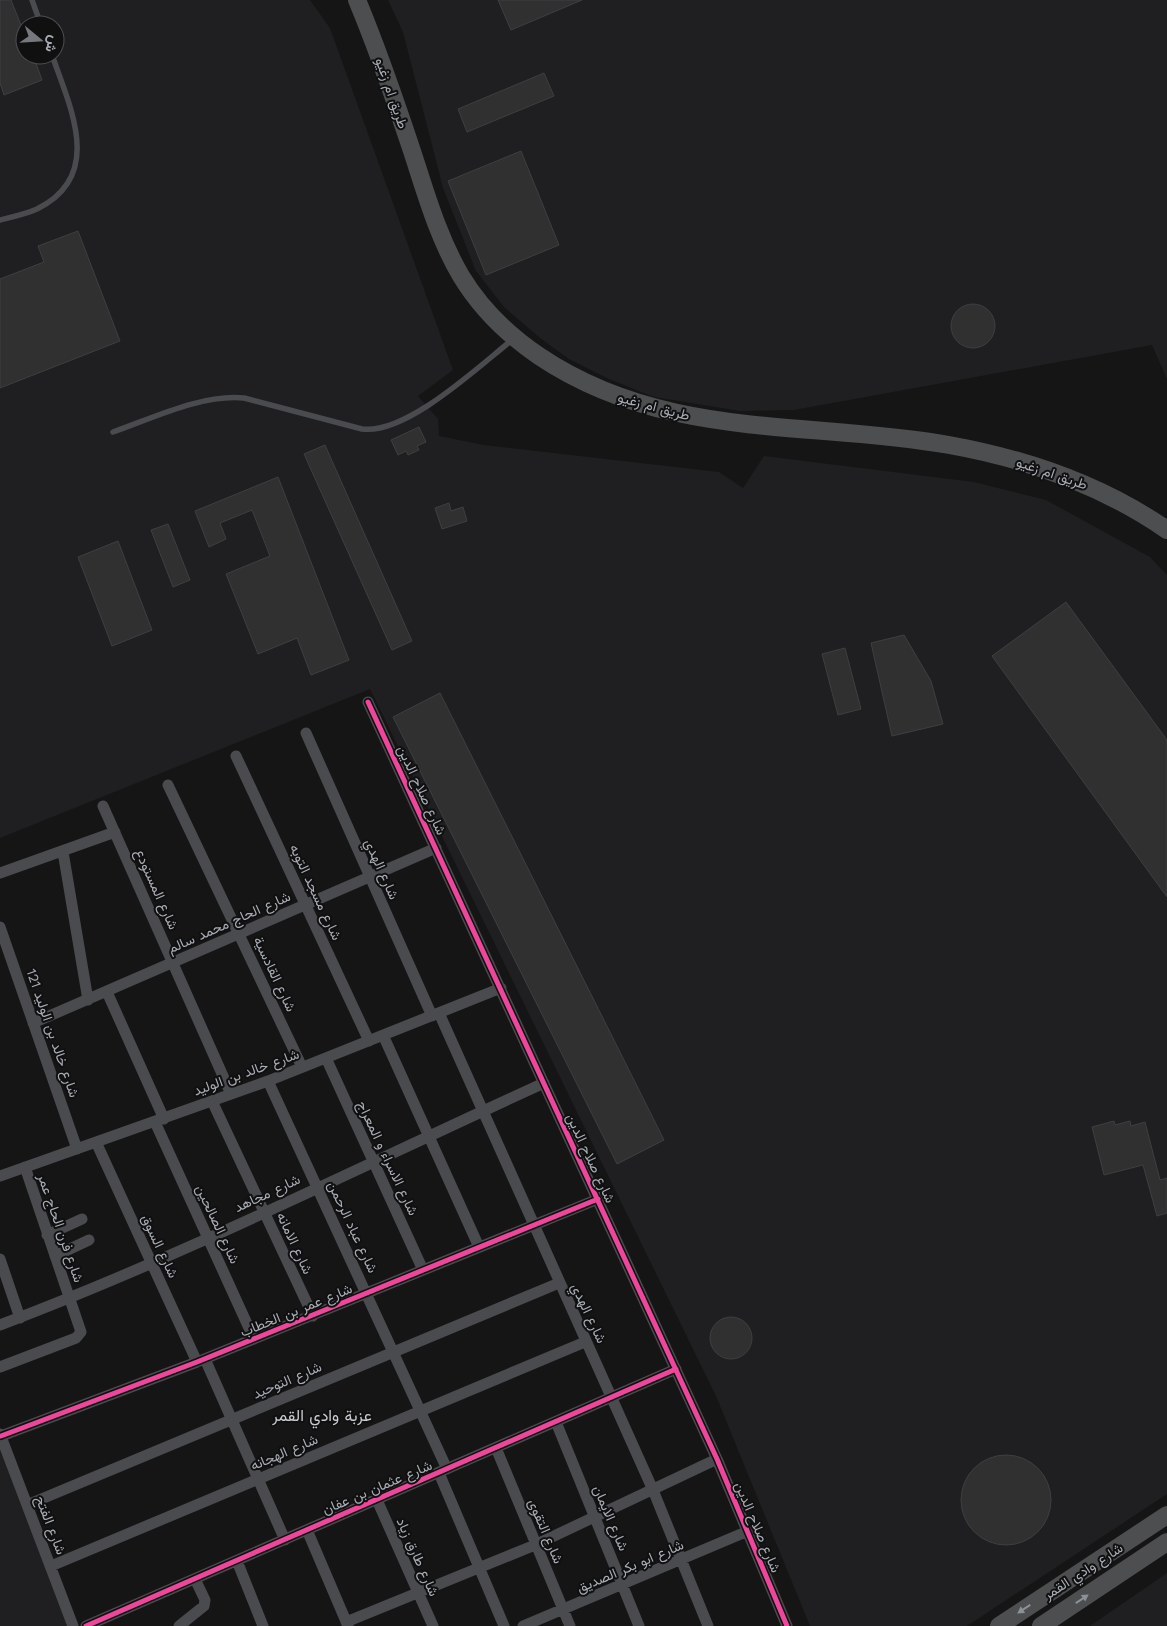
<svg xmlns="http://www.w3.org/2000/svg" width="1167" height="1626" viewBox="0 0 1167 1626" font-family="'Work Sans',Vazirmatn,sans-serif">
<rect width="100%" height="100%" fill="#151516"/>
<path fill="#1f1f21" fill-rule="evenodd" d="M0,0H310L330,28L453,370L418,396L438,419L439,436L484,445L719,472L743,488L764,456L974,482L1046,500L1150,557L1167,575V1494L967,1626H810L716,1396L370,689L0,838ZM25,25H55V55H25Z
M388,0H1167V379L1152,345L794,410L740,411L654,397L609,379L569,359L540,338L504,307L476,271L443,188L403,32Z
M0,1449L69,1626H0Z
M1167,1573V1626H1090Z"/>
<path fill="#303031" stroke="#3e3f42" d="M0,0H11L25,35V55H33L42,80L4,95L0,83Z
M498,0H582L511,30Z
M544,73L554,96L467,132L458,109Z
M521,151L559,245L486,275L448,181Z
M78,231L120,341L0,388V279L44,262L38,246Z
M951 326a22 22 0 1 1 44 0a22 22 0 1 1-44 0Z
M419,427L426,442L417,446L419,450L408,455L406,451L398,455L391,440Z
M325,445L412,641L392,650L304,454Z
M278,477L349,660L311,675L297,638L258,654L226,574L270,556L252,510L220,523L226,539L209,547L195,511Z
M449,503L451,511L463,507L467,521L442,529L435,508Z
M168,524L190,580L173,587L151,530Z
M118,541L152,630L112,646L78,557Z
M1066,602L1167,740V897L992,656Z
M904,635L931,681L943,724L892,736L871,643Z
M845,648L861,709L838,715L822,654Z
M440,693L664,1140L617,1164L393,717Z
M1114,1121L1115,1125L1130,1121L1131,1126L1145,1122L1160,1180L1167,1178V1213L1157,1216L1143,1165L1104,1175L1092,1127Z
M710 1338a21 21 0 1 1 42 0a21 21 0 1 1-42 0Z
M961 1500a45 45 0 1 1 90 0a45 45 0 1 1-90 0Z"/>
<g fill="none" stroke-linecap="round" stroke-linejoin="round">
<path stroke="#4a4b4e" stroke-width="5.5" d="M32,0L41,25
M0,220C12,217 26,214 37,209C105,176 70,107 52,55
M113,432C153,418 202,394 244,398L362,429C406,435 478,367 512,340"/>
<path stroke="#4a4b4e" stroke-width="11" d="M368,702L717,1459L787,1626
M306,733L432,1016
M236,756L369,1041
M168,785L302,1067
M103,806L231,1094
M63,852L88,1000
M0,873L115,832
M0,927L77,1149
M107,992L164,1119
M439,1013L653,1490L708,1626
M33,1023L436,848
M383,1035L479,1247
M326,1058L423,1270
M268,1081L447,1469
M212,1101L313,1316
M155,1122L254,1339
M96,1142L197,1362
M0,1176L268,1081L501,988
M47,1235L82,1219
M55,1256L89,1240
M0,1259L20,1318
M0,1325C185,1255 364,1165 544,1083
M205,1359L285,1540
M0,1367L76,1338L81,1332L25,1167
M556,1422L639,1626
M0,1434L73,1626
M1,1436L197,1362L598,1199
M496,1448L570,1626
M439,1473L504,1626
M377,1500L433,1626
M27,1505L559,1283
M307,1530L348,1626
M237,1561L263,1626
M51,1566L585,1342
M346,1622L535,1545L717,1459
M86,1626L676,1369
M179,1626L204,1606L205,1600L195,1579
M523,1626L748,1531"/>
<path stroke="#4c4e50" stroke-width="18" d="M357,0C378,50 395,100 412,151C426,194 438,237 461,276C481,309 508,335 539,356C665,441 807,420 949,445C1027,459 1102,485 1167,530
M999,1626L1167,1515
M1041,1626L1167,1542"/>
<defs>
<path id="cycleway" d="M368,702L717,1459L787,1626
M1,1436L197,1362L598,1199
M86,1626L676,1369"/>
</defs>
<use href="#cycleway" stroke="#101011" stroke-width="8"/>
<use href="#cycleway" stroke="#ed469a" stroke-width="5"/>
</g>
<defs><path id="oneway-solid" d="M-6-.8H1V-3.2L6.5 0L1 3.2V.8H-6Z" transform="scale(1.25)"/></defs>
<g fill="#8c9097">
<use href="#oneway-solid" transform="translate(1082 1599) rotate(-34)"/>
<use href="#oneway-solid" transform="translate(1024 1609) rotate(147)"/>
</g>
<g text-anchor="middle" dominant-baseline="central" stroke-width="4" stroke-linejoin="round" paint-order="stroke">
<g font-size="14" fill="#a8adb5" stroke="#101011">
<text transform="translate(392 93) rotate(71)">طريق ام زغيو</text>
<text transform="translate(654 406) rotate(15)">طريق ام زغيو</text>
<text transform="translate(1052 473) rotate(19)">طريق ام زغيو</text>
<text transform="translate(422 790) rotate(65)">شارع صلاح الدين</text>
<text transform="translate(382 869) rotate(66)">شارع الهدي</text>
<text transform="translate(157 889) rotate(66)">شارع المستودع</text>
<text transform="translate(316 892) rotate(65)">شارع مسجد التوبه</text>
<text transform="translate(229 922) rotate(-24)">شارع الحاج محمد سالم</text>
<text transform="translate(275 974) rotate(65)">شارع القادسية</text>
<text transform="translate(53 1033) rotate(71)">شارع خالد بن الوليد 121</text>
<text transform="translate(246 1072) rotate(-20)">شارع خالد بن الوليد</text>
<text transform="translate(388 1158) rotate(65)">شارع الاسراء و المعراج</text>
<text transform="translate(591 1158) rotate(65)">شارع صلاح الدين</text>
<text transform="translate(267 1193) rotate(-25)">شارع مجاهد</text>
<text transform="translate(218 1224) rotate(65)">شارع الصالحين</text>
<text transform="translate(353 1227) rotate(65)">شارع عباد الرحمن</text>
<text transform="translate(61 1228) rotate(71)">شارع فرن الحاج عمر</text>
<text transform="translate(295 1243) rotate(65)">شارع الامانه</text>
<text transform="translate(160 1246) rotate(65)">شارع السوق</text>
<text transform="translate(296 1310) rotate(-22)">شارع عمر بن الخطاب</text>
<text transform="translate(589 1313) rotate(65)">شارع الهدي</text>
<text transform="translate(287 1380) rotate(-23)">شارع التوحيد</text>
<text transform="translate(284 1452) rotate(-23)">شارع الهجانه</text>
<text transform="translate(377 1487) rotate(-23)">شارع عثمان بن عفان</text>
<text transform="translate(611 1518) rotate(67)">شارع الايمان</text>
<text transform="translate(51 1525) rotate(69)">شارع الفتح</text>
<text transform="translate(758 1527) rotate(67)">شارع صلاح الدين</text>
<text transform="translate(546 1531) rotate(67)">شارع التقوى</text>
<text transform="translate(418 1557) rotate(66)">شارع طارق زياد</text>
<text transform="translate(630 1566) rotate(-23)">شارع ابو بكر الصديق</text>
<text transform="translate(1083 1571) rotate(-33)">شارع وادي القمر</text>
</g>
<g font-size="16" fill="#c9ccd1" stroke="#101011">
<text x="322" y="1415">عزبة وادي القمر</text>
</g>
</g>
<g transform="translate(40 40) rotate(108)"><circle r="24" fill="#101011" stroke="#4d4f53"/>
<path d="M0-4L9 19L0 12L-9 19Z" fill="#75787d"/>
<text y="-8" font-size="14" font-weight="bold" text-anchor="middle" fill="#a8adb5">ش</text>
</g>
</svg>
